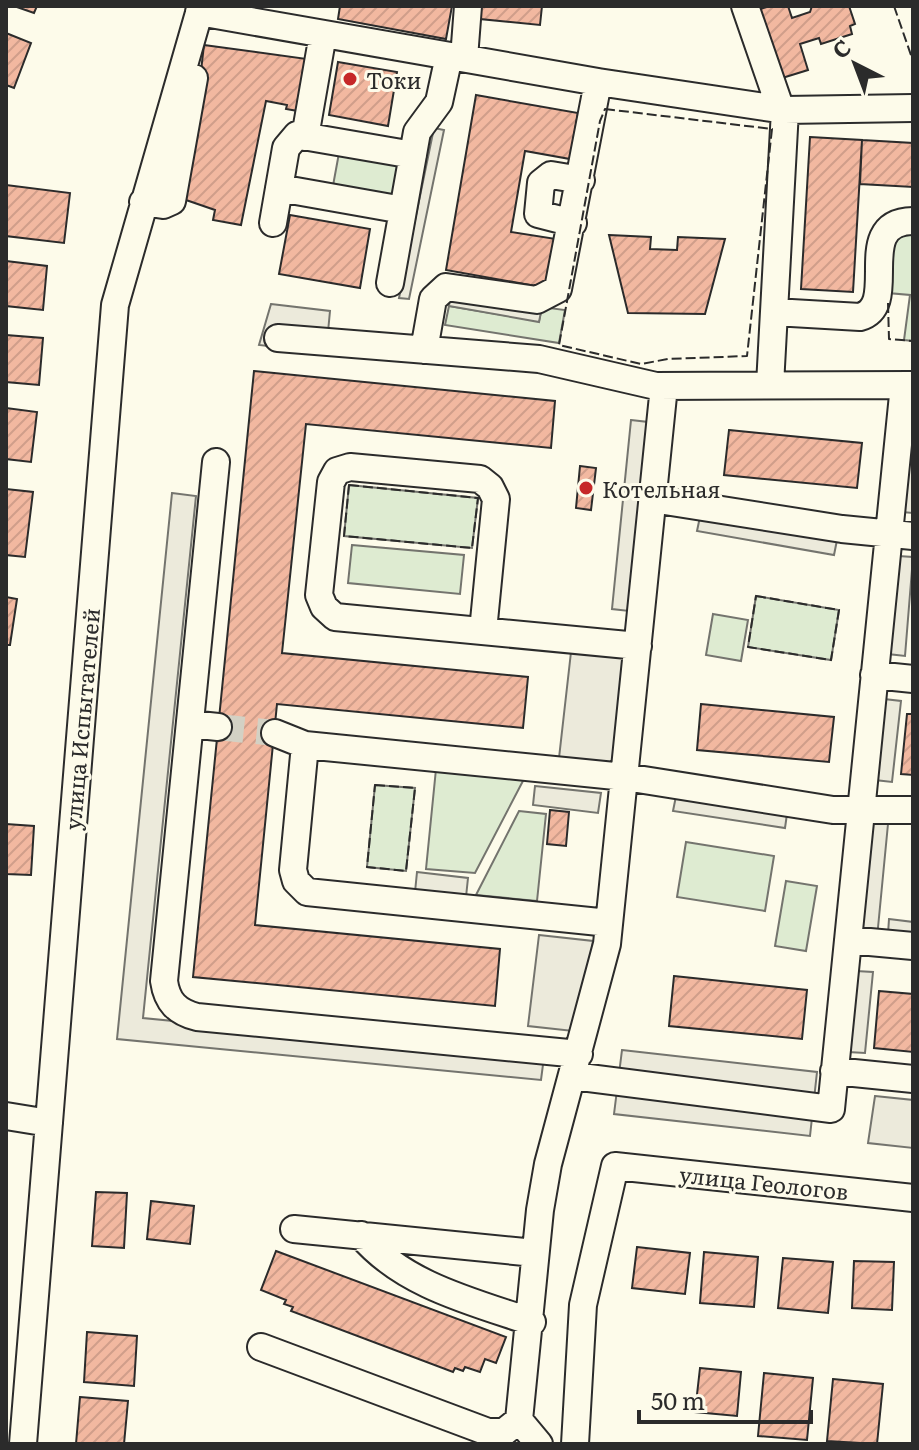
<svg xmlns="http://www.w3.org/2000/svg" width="919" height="1450" viewBox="0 0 919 1450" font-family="Literata,serif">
<defs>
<pattern id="building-hatch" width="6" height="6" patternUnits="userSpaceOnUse" patternTransform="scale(2)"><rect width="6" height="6" fill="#f2b8a0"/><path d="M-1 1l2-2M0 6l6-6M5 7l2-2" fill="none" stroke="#d09e8a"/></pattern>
</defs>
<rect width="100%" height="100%" fill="#fdfbea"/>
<path fill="#deebd1" stroke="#74746e" stroke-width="2" d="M339,153L396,165L399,171L392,196L332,191Z
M913,233V341L904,340L910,295L888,293L893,238Z
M449,306L539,321L542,307L565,310L559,343L445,325Z
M349,485L478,498L472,548L344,536Z
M352,545L464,555L460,594L348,583Z
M756,596L839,610L831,660L748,647Z
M713,614L748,620L741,661L706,655Z
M436,769L525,777L475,873L426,869Z
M375,785L415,788L406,871L367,867Z
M519,811L546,814L537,901L476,895Z
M686,842L774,856L765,911L677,897Z
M786,881L817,886L806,951L775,946Z"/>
<path fill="#eceadb" stroke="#74746e" stroke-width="2" d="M434,128L444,130L409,299L399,298Z
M451,290L542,307L539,322L449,306Z
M271,304L330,311L326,353L259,345Z
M913,407V513L902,512Z
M631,420L648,422L629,611L612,609Z
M172,493L196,496L143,1018L544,1057L541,1080L117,1039Z
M701,512L838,535L834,555L697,531Z
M898,556L913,557L905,656L888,654Z
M571,652L625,658L613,764L559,758Z
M884,699L901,701L892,782L875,780Z
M535,786L601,793L598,813L533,805Z
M677,791L788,807L785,828L673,811Z
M871,822L888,824L877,938L860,936Z
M417,872L468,878L466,897L415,892Z
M889,919L913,922V936L888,934Z
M539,935L593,941L582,1032L528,1026Z
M856,971L873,972L865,1053L848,1052Z
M622,1050L817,1072L810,1136L614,1114Z
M875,1096L913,1100V1148L868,1143Z"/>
<path fill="url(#building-hatch)" stroke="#2b2b2b" stroke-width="2" d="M14,6H37L34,13Z
M340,6H452L446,39L338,19Z
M481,6H542L540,25L480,19Z
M770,6H788L792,18L810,12L812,6H849L855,24L850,26L852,34L821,44L819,38L800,44L808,70L779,79L757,10Z
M6,33L31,43L14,88L6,85Z
M204,45L307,59L298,111L286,109L287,105L266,101L241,225L213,220L215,210L186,200Z
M338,62L397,72L388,126L329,115Z
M476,95L578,113L570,159L525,151L511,232L556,239L547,288L446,270Z
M810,137L862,140L853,292L801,289Z
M862,140L913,143V187L860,184Z
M6,185L70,193L64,243L6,236Z
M290,215L370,229L360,288L279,274Z
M609,235L651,237L650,249L677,250L678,237L725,239L705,314L628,313Z
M6,261L47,266L43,310L6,306Z
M6,335L43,338L39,385L6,382Z
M254,371L555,401L551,448L306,424L282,653L528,677L523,728L277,704L255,925L500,949L495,1006L193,977Z
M6,408L37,412L31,462L6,459Z
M729,430L862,443L857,488L724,475Z
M580,466L596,468L591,510L576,508Z
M6,489L33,492L25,557L6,555Z
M6,597L17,599L10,645H6Z
M701,704L834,717L829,762L697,750Z
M907,714H913V775L901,774Z
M550,810L569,812L566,846L547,844Z
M6,824L34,826L31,875L6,874Z
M674,976L807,990L802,1039L669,1026Z
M879,991L913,994V1052L874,1048Z
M96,1192L127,1193L124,1248L92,1246Z
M151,1201L194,1206L190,1244L147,1239Z
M637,1247L690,1253L685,1294L632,1288Z
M276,1251L506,1337L496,1363L485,1359L480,1372L465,1367L463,1371L455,1368L453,1372L291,1311L293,1307L284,1304L286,1300L261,1290Z
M704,1252L758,1257L754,1307L700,1303Z
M783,1258L833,1262L828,1313L778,1308Z
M854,1261L894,1262L892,1310L852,1308Z
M87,1332L137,1336L134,1386L84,1382Z
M700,1368L741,1372L737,1416L695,1412Z
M764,1373L813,1378L807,1440L758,1436Z
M833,1379L883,1384L877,1444L827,1441Z
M80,1397L128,1401L124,1444H76Z"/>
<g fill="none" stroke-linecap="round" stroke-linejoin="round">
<path stroke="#d3d1c4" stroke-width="26" stroke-dasharray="26 13" stroke-linecap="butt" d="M218,727L275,733"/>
<defs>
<path id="minor" d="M745,6L781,110
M199,12L598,82L785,110L913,108
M464,58L468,6
M305,137L323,34
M279,188L403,210
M143,202L163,205L172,201L194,78
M273,223L286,148L297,135L413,155
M573,223L538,214L541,183L551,175L581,180
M390,283L417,132L439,102L449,56
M774,312L860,317C902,305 851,222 913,221
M278,338L539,359L656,386L913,385
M424,350L433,299L446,287L537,300L558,289L598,82
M770,385L785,110
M216,462L164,981C167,1002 177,1012 197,1017L579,1054
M652,499L842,529L913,536
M483,631L496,499L490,487L480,479L350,467L337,471L331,482L319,595L324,607L335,617L638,646
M874,675L913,679
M190,724L218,727
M275,733L305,745
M609,923L307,892L296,881L293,870L305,745L625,777L833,810H913
M848,940L913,946
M834,1071L913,1079
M573,1076L831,1109L904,385
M6,1116L49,1123
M294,1229L535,1253
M361,1235C403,1285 473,1302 532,1322
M261,1347L488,1432H504L519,1420L540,1210L548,1164L607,944L664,386
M519,1420L539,1444
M23,1444L115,305L201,6
M575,1444L583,1305L615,1166L913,1198"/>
</defs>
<use href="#minor" stroke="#2b2b2b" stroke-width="30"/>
<use href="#minor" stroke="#fdfbea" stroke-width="26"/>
<path stroke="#2b2b2b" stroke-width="2" stroke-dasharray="10 4" stroke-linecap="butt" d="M894,6L913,61
M605,109L772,129L747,356L668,359L641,364L559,345L600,121Z
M888,303L889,339L913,341
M349,485L478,498L472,548L344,536Z
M756,596L839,610L831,660L748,647Z
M375,785L415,788L406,871L367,867Z"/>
</g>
<g fill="#c62828" stroke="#fdfbea" stroke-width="3">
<circle cx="350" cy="79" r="8"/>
<circle cx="586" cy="488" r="8"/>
</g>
<g text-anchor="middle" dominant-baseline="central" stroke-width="6" stroke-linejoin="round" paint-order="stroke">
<g font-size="22" fill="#2b2b2b" stroke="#fdfbea" text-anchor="start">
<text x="366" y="79">Токи</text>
<text x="602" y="488">Котельная</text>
</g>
<g font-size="22" fill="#2b2b2b" stroke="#fdfbea">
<text transform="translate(81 719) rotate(-85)">улица Испытателей</text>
<text transform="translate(764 1182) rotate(6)">улица Геологов</text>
</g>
</g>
<rect width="919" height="1450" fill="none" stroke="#2b2b2b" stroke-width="16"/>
<g transform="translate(855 64) rotate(318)" stroke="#fdfbea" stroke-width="6" paint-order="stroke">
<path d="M0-6L14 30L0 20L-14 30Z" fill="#2b2b2b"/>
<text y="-12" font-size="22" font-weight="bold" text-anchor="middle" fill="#2b2b2b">С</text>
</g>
<path d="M639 1410v12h172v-12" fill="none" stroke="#2b2b2b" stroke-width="4"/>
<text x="651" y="1410" font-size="24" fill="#2b2b2b" stroke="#fdfbea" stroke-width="6" paint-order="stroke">50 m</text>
</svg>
